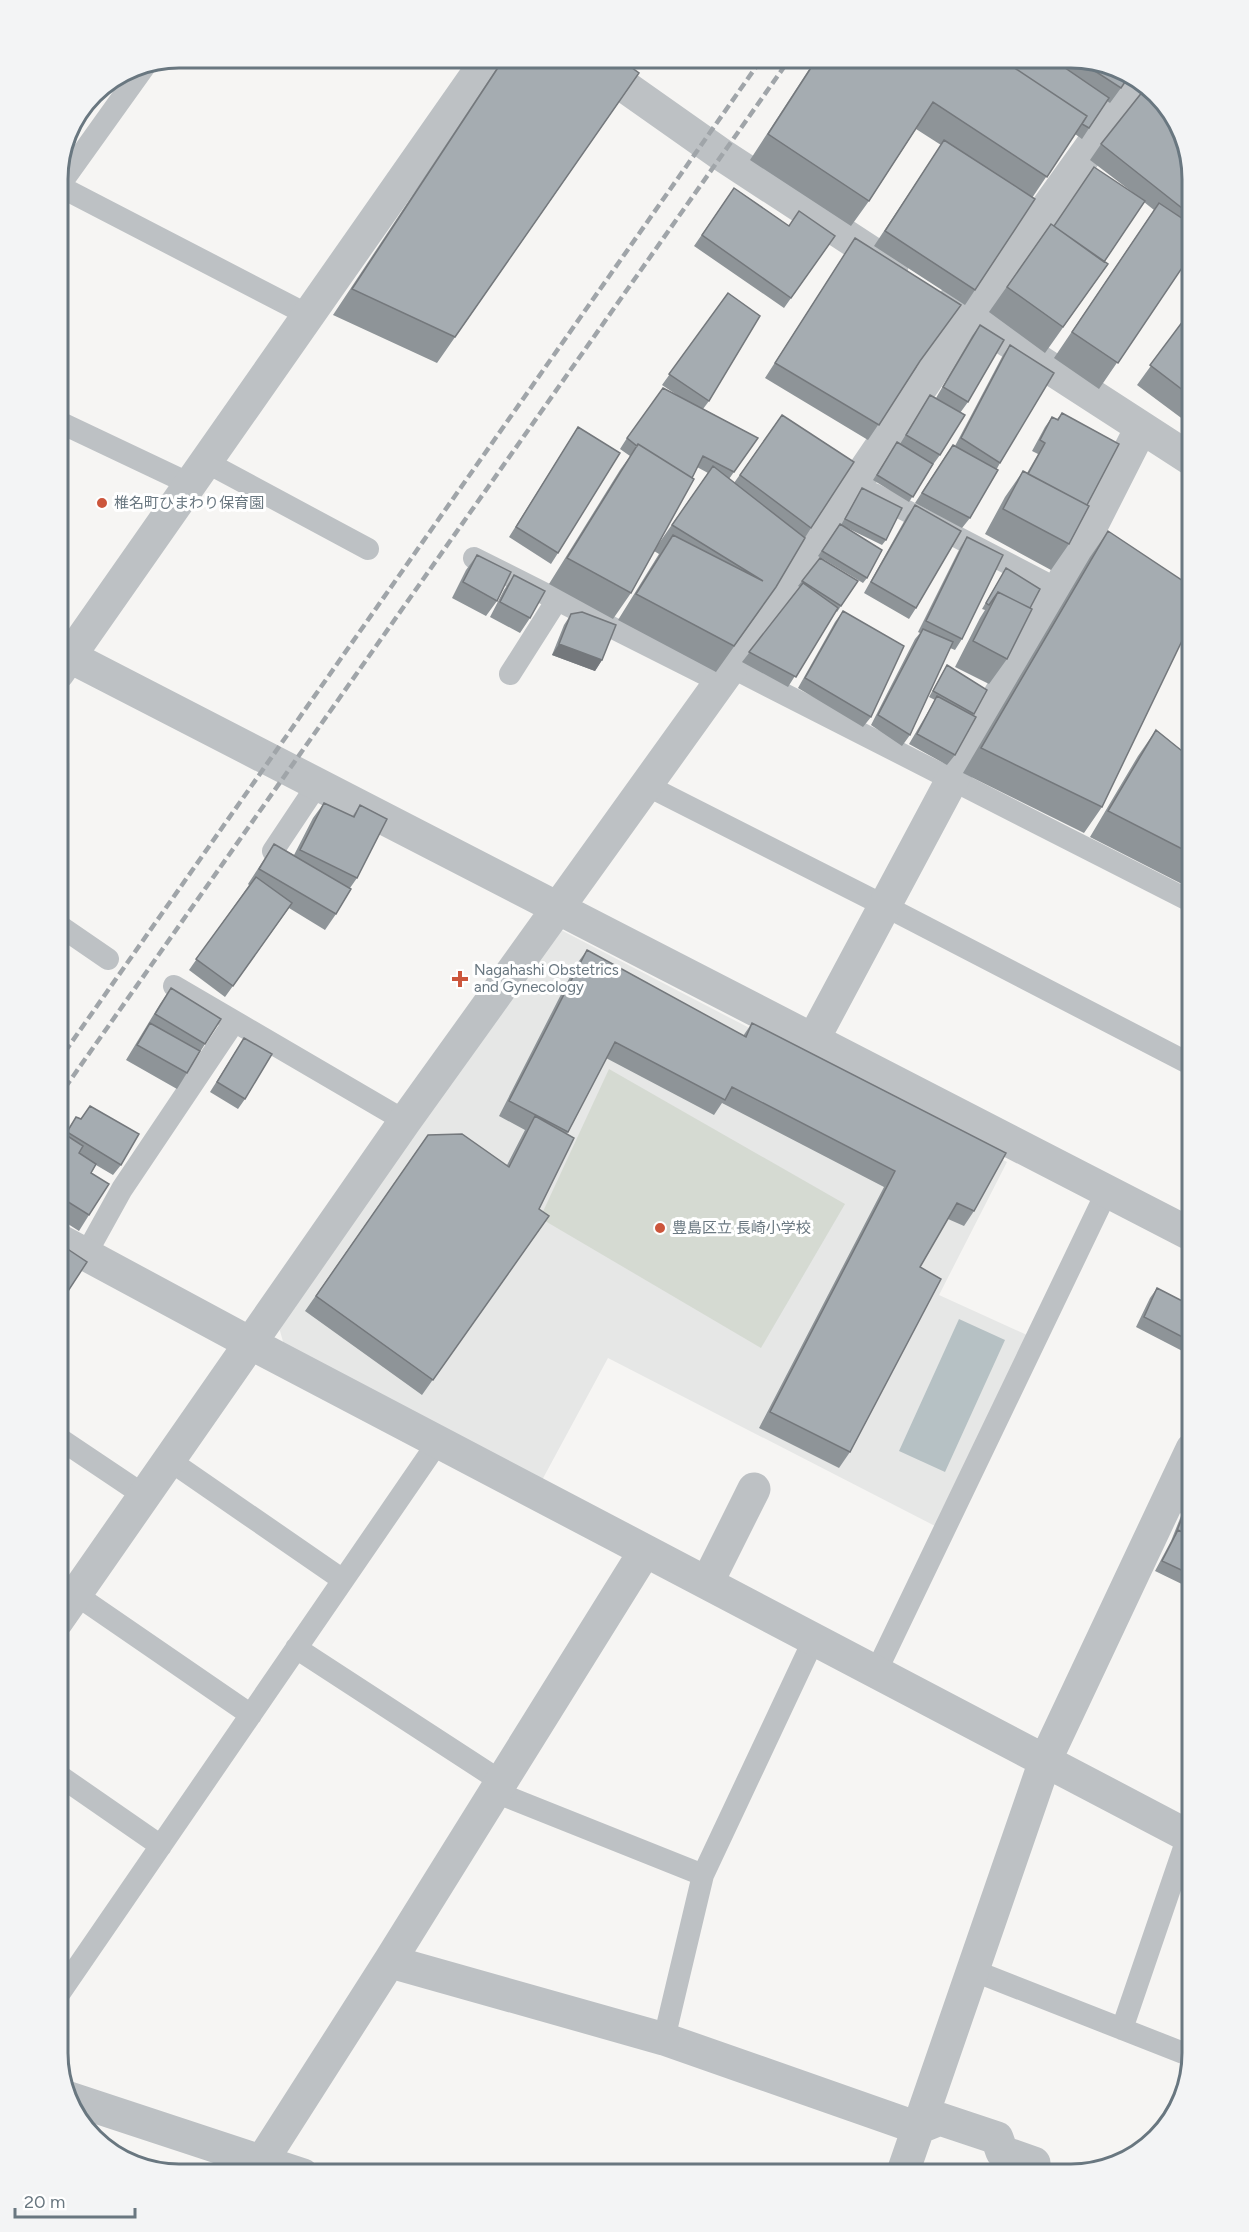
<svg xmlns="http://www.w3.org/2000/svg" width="1249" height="2232" viewBox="0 0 1249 2232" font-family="Figtree,'Noto Sans JP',sans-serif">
<rect width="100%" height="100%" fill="#f6f5f3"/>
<path fill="#e6e7e6" d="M561,930L1007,1162L939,1295L1027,1335L937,1527L608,1358L541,1482L286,1352L278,1324Z"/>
<path fill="#d5dad2" d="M609,1069L845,1204L761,1348L540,1218Z"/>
<path fill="#b6c1c4" d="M959,1319L1005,1340L945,1472L899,1451Z"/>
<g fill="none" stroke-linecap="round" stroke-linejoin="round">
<path stroke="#bdc1c4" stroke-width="22" d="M57,185L308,315
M59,186L147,63
M57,421L190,484
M206,462L368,549
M874,494L1059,590
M474,558L720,682
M731,667L1192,902
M510,674L557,600
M646,785L885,906L1192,1065
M273,851L317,785
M57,924L108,959
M174,986L405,1121
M86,1254L122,1189L234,1022
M57,1437L145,1496
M169,1460L343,1580
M1170,1495L1192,1507
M75,1594L251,1715
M296,1648L502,1782
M876,1672L1107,1191
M57,1774L161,1846
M495,1792L703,1875
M972,1970L1191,2056
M57,1997L438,1442
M1122,2029L1188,1836
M664,2039L703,1875L814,1639"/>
<path stroke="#bdc1c4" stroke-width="33" d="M583,57L722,155L892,266
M951,304L1192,460
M57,650L1192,1235
M58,673L489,57
M813,1040L953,778L1059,590L1141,428
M57,1239L250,1343L1192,1838
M707,1583L754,1489
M57,1621L405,1121L731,667L980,301L1139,80
M391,1959L402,1965L664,2039L918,2128L940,2119L997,2138L1002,2152L1034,2163
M66,2097L303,2175
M253,2175L391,1959L645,1551
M902,2175L1045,1761L1192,1449"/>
<path stroke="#a0a5a9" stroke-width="4.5" stroke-dasharray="9 4.5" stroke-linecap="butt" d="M57,1063L763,57
M57,1099L791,57"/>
</g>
<path fill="#8e9498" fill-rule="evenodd" d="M504,57H617L639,73L437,363L333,315Z
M817,57H1078L1121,88L1110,103L1107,101L1082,139L1075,134L1032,198L975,290L965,305L874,246L941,145L916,129L869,201L851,226L750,160Z
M1101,144L1192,179V253L1099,389L1054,358L1154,210L1144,202L1104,262L1108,264L1045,353L989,312L1051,224L1054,226L1132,192L1090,160Z
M734,188L789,226L835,236L784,308L694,246Z
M855,238L917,367L868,440L765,378Z
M728,293L709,401L703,409L758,438L729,479L734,483L782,415L811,528L758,613L716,672L618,620L659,554L654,551L631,593L613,619L549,584L620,470L630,456L620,449L627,438L680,397L662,385ZM697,467L708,473L657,546Z
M1192,309V426L1137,385Z
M980,325L968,402L960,413L940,455L932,466L909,502L873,480L897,442L900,444L930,395L936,398L972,336Z
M1010,345L1000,463L970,518L962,528L915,503L946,455L953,445L955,446L1003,355Z
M1062,413L1087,505L1069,544L1051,570L985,534L1005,497L1023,471L1027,473L1038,454L1032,451L1045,427L1052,417L1057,419Z
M578,427L558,553L551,564L509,537Z
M862,488L886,540L882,545L841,525Z
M915,505L916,608L909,619L864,593L907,516Z
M840,524L867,578L863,583L818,556Z
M1108,531L1102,807L1084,833L963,773L1090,557Z
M967,537L962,639L955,650L950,648L910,735L902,746L871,725L915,639L920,633L918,632L960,548Z
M477,555L497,601L486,616L452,598L466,570Z
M1006,568L1030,608L1007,659L989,684L955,667L980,618L985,610L982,609Z
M514,575L530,618L520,633L490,617L504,590Z
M802,581H858L837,612L836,611L788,687L742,662L800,587L798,586Z
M843,611L871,717L863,727L798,688L835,622Z
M571,614L602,660L595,671L552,655L564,625Z
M947,665L987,690L973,715L955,755L947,765L909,744L935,700L929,697Z
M1156,730L1186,754L1192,745V870L1182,884L1090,837L1138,756Z
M324,803L352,817L360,805L357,878L350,888L336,914L325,930L289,908L225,997L189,970L249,885L248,884L274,844L294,855L313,818Z
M587,950L743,1036L752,1023L974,1211L964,1226L948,1219L920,1267L850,1452L839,1468L759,1428L884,1187L722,1103L714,1115L606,1058L567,1134L539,1209L549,1216L422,1395L305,1311L428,1135L507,1165L525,1130L499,1116L576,965Z
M171,988L205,1044L177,1089L126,1060L160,1004Z
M244,1038L245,1099L238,1109L210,1092Z
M90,1106L121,1165L113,1175L96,1165L91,1173L89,1215L79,1231L57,1217V1142L63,1133L65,1134L76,1117L81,1119Z
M1157,1288L1192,1306V1356L1136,1327L1150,1298Z
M1185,1510L1192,1514V1589L1155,1571L1171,1541L1181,1516Z"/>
<path fill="#74787c" d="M559,644L602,660L595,671L552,655Z"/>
<path fill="#a5acb1" stroke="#74787c" stroke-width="1.5" d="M505,57H617L639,73L455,337L352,289Z
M818,57H998L1087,116L1047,177L933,102L869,201L768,134Z
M998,57H1049L1109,98L1089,128L1082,124L1087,116Z
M1073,57H1078L1129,76L1121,88Z
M1147,86L1183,132L1192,179V216L1101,144Z
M944,140L1035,199L975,290L885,231Z
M1094,167L1145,201L1104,262L1054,226Z
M734,188L789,226L799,211L835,236L791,298L702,235Z
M1159,203L1192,225V253L1118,363L1072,332Z
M1051,224L1108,264L1063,327L1007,287Z
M855,238L961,305L920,361L879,425L775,363Z
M728,293L760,316L709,401L669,374Z
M1192,309V397L1150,365Z
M980,325L1004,340L968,402L943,387Z
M1010,345L1054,373L1000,463L961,438Z
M663,388L758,438L734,472L703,456L692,478L638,444L637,446L627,438Z
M930,395L965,415L940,455L906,435Z
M1062,413L1119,444L1087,505L1028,474L1045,443L1040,440L1052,417L1058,420Z
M782,415L854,462L811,528L740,475Z
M578,427L620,453L558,553L516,527Z
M897,442L933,464L913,497L877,475Z
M638,444L694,479L631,593L567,558Z
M953,445L998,470L970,518L922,493Z
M713,466L805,538L776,587L734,646L636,594L673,535L763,581L672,525Z
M1023,471L1089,506L1069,544L1003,509Z
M862,488L902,508L886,540L845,519Z
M915,505L961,531L916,608L871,582Z
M840,524L882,550L867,578L822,551Z
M1108,531L1192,587V620L1102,807L981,748Z
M967,537L1003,555L962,639L926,621Z
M477,555L511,572L497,601L463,582Z
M820,558L858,581L841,606L802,581Z
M1006,568L1040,589L1030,608L998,592L989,605L986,603Z
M514,575L545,591L530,618L500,602Z
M803,583L838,608L796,677L749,652Z
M998,592L1032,609L1007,659L973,641Z
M843,611L904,646L871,717L805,678Z
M582,612L616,625L602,660L559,644L571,614Z
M923,629L953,642L910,735L878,715Z
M947,665L987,690L974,714L933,691Z
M937,696L976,717L955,755L917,734Z
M1156,730L1192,759V854L1108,811Z
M1192,746V759L1186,754Z
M324,803L354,817L360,805L387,819L357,878L300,850Z
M274,844L351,889L336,914L259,869Z
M256,877L292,903L233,986L196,959Z
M587,950L746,1037L752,1023L1006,1153L974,1211L957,1203L920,1267L941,1279L850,1452L770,1412L895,1171L732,1087L725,1100L615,1042L568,1132L509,1101Z
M171,988L221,1019L205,1044L155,1014Z
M150,1023L200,1051L187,1073L137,1045Z
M244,1038L272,1054L245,1099L217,1082Z
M90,1106L139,1134L121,1165L67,1132L76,1117L81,1119Z
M535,1116L574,1138L539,1209L549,1216L433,1380L316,1296L428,1135L462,1134L509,1167Z
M63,1133L83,1146L79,1153L96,1164L91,1173L109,1184L89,1215L57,1195V1143Z
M57,1242L87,1262L57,1308Z
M1157,1288L1192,1306V1342L1144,1317Z
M1185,1510L1192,1514V1537L1178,1530L1175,1536Z
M1178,1530L1192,1537V1575L1162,1561Z"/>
<g fill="#cc563c" stroke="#fff" stroke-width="2">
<circle cx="102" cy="503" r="6"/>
<path d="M457 970h6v6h6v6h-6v6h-6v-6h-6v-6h6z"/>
<circle cx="660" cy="1228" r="6"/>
</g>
<g text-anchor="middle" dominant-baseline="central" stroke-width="6" stroke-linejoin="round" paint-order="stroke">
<g font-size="15" fill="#697780" stroke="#fff" text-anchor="start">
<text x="114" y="503">椎名町ひまわり保育園</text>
<text x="474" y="970">Nagahashi Obstetrics<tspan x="474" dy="17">and Gynecology</tspan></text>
<text x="672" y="1228">豊島区立 長崎小学校</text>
</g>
</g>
<path d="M0 0H1249V2232H0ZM179 68H1071A111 111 0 0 1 1182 179V2053A111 111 0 0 1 1071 2164H179A111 111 0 0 1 68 2053V179A111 111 0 0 1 179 68Z" fill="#f3f4f5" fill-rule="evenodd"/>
<path fill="none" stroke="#697780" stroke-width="3" d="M179 68H1071A111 111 0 0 1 1182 179V2053A111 111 0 0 1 1071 2164H179A111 111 0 0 1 68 2053V179A111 111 0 0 1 179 68Z"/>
<path d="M15 2208v9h120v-9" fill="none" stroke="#697780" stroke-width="3"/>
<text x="24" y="2208" font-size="18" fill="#697780" stroke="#ffffff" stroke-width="4.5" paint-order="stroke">20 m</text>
</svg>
